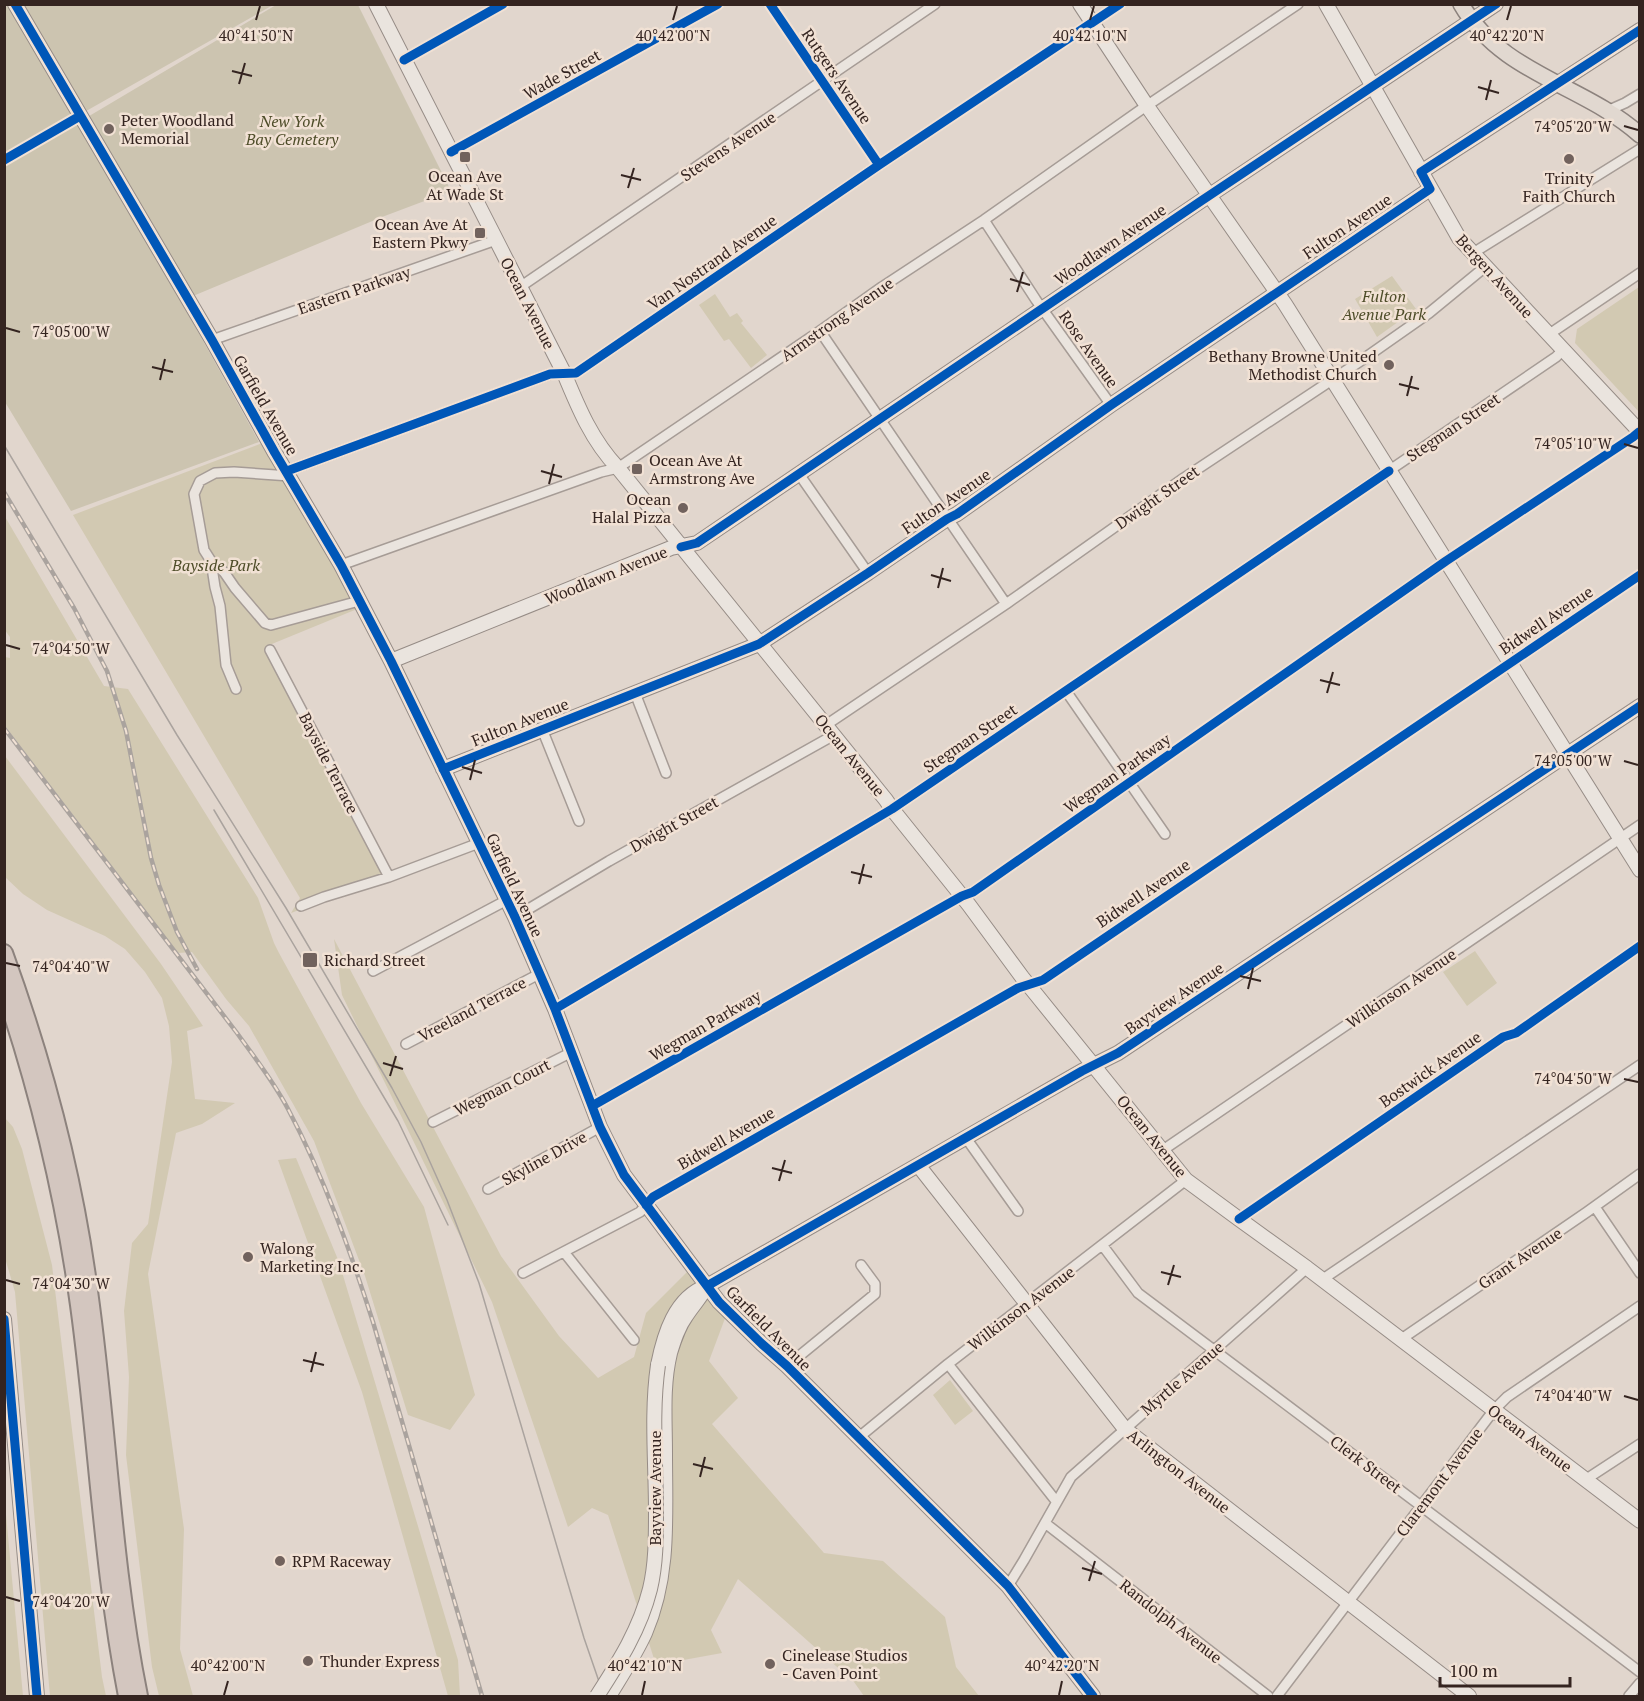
<svg xmlns="http://www.w3.org/2000/svg" width="1644" height="1701" viewBox="0 0 1644 1701" font-family="'PT Serif',serif">
<rect width="100%" height="100%" fill="#e1d6cd"/>
<path fill="#d2c9b2" d="M1392,276L1416,309L1377,337L1355,299Z
M1639,287V412L1575,343L1577,329Z
M715,294L730,317L737,313L743,321L741,323L767,355L751,368L729,339L724,341L699,305Z
M265,442L362,607L267,646L386,878L291,913L300,898L73,515Z
M4,515L104,686L128,689L258,898L274,943L279,953L361,1103L424,1207L475,1395L450,1430L408,1415L365,1276L314,1141L249,1026L226,999L192,952L178,953L5,726V657L10,658V637L4,629Z
M5,756L161,964L203,1026L187,1031L195,1099L235,1103L202,1124L176,1133L148,1274L184,1529L180,1649L193,1696H159L152,1667L126,1455L129,1377L124,1311L132,1243L148,1224L172,1062L169,1026L162,998L145,972L125,949L105,936L47,910L23,894L5,877Z
M334,939L501,1256L559,1336L598,1378L634,1357L646,1313L691,1268L727,1313L709,1361L738,1398L712,1424L824,1553L883,1561L945,1617L956,1667L979,1696H864L854,1682L738,1579L711,1630L722,1653L656,1665L608,1515L592,1508L568,1527L492,1302L342,995Z
M1475,951L1497,983L1467,1006L1443,972Z
M5,1118L13,1127L22,1149L52,1265L102,1677L106,1696H50L15,1292L5,1258Z
M296,1158L339,1262L458,1660L460,1696H448L362,1392L278,1160Z
M950,1380L973,1411L955,1425L933,1395Z
M5,1504L23,1696H5Z"/>
<path fill="#ccc4b0" d="M5,5H273L5,157Z
M276,5H358L451,191L382,217L181,301L259,442L71,511L5,402V166Z"/>
<g fill="none" stroke-linecap="round" stroke-linejoin="round">
<defs>
<path id="street" d="M770,4L879,165
M404,60L503,4
M1607,111L1625,103L1640,94
M451,152L718,4
M4,160L80,116
M984,220L1036,300L1111,405
M1473,253L1640,149
M520,287L935,4
M820,331L1006,604
M1548,335L1640,273
M212,340L496,240
M287,471L550,374L576,373L879,165L1120,4
M799,474L868,573
M290,476L234,472L215,473L200,481L194,494L204,550L211,561L224,572L235,588L265,623L271,625L359,601
M211,561L215,587L220,606L226,665L236,689
M341,565L601,472L618,468L820,331L882,287L984,220L1139,111L1298,4
M270,650L389,877
M1066,691L1165,834
M635,693L666,773
M826,725L1006,604L1184,478L1362,360L1429,313L1485,267
M542,729L579,821
M301,906L324,897L389,877L479,843
M515,917L609,861L834,735
M373,971L507,900
M555,1009L892,809L1556,357L1563,350
M406,1044L539,974
M592,1106L962,896L973,892L1446,561L1633,437L1639,432
M433,1122L572,1052
M966,1138L1018,1211
M1163,1150L1640,825
M488,1189L600,1127
M1595,1207L1640,1273
M1239,1219L1503,1037L1516,1033L1640,946
M1103,1246L1138,1293L1421,1506L1640,1672
M564,1252L634,1340
M523,1273L640,1212L653,1197L1018,988L1043,980L1640,575
M1323,1279L1640,1065
M1400,1340L1587,1212L1640,1174
M948,1364L1056,1501
M787,1366L875,1294V1284L861,1265
M858,1438L948,1364L1186,1180
M1585,1480L1640,1444
M1045,1523L1268,1696
M1008,1586L1024,1560L1071,1477L1307,1268
M1277,1696L1494,1410L1507,1397L1640,1306
M1629,1696L1640,1683"/>
<path id="secondary" d="M15,4L212,340L275,453L341,565L391,661L515,917L555,1009L600,1127L624,1175L719,1302L762,1344L787,1366L1008,1586L1093,1696
M376,4L564,373C578,407 592,441 618,468L886,800L892,809L969,905L1022,977L1186,1180L1239,1219L1307,1268L1640,1521
M1080,4L1147,106L1285,304L1640,870
M1326,4L1459,238L1640,432
M1421,172L1640,30
M391,661L671,548L697,543L1201,201L1496,4
M443,769L759,644L868,573L947,519L957,514L1111,405L1430,189
M918,1165L1125,1429L1469,1696
M4,1319L37,1696
M658,1365C664,1335 675,1297 707,1286L1082,1071L1118,1053L1640,706
M609,1696C621,1676 635,1655 645,1633C670,1575 665,1516 665,1453C665,1420 662,1386 670,1353C674,1340 678,1327 686,1316C693,1305 701,1297 707,1286"/>
<path id="primary" d="M1461,4C1502,75 1583,84 1640,135"/>
<path id="highway" d="M4,953C44,1063 74,1176 89,1291C108,1426 112,1563 139,1696
M4,989C39,1092 64,1197 79,1305C97,1436 102,1567 127,1696"/>
</defs>
<use href="#street" stroke="#a69c96" stroke-width="12"/>
<use href="#secondary" stroke="#968c86" stroke-width="16"/>
<use href="#primary" stroke="#8c827d" stroke-width="18"/>
<use href="#highway" stroke="#8c827d" stroke-width="20"/>
<use href="#street" stroke="#eae4de" stroke-width="9"/>
<use href="#secondary" stroke="#eae4de" stroke-width="14"/>
<use href="#primary" stroke="#e1d8d0" stroke-width="15"/>
<use href="#highway" stroke="#d3c6bf" stroke-width="16"/>
<path stroke="#aaa39e" stroke-width="1.5" d="M4,445L177,735L286,908L392,1088L421,1142L447,1200L479,1283L584,1638L604,1696
M214,810L398,1121L448,1225"/>
<defs>
<path id="rail" d="M4,492L74,608L107,671L126,731L151,858L159,885L177,932L197,969
M4,728L237,1033C255,1058 274,1082 288,1109C324,1177 350,1250 373,1322L482,1696"/>
</defs>
<use href="#rail" stroke="#aaa39e" stroke-width="4.5"/>
<use href="#rail" stroke="#f1e1d4" stroke-width="2" stroke-dasharray="7" stroke-linecap="butt"/>
<defs>
<path id="secondary-bridge" d="M597,1696C619,1662 640,1629 650,1589C656,1564 656,1538 656,1512C656,1463 651,1413 658,1365"/>
</defs>
<use href="#secondary-bridge" stroke="#968c86" stroke-width="16" stroke-linecap="butt"/>
<use href="#secondary-bridge" stroke="#eae4de" stroke-width="14"/>
<defs>
<path id="cycleway" d="M15,4L212,340L275,453L341,565L391,661L515,917L555,1009L600,1127L624,1175L719,1302L762,1344L787,1366L1008,1586L1093,1696
M770,4L879,165
M404,60L503,4
M451,152L718,4
M4,160L80,116
M287,471L550,374L576,373L879,165L1120,4
M681,547L697,543L1201,201L1496,4
M443,769L759,644L868,573L947,519L957,514L1111,405L1430,189L1421,172L1640,30
M555,1009L892,809L1389,471
M592,1106L962,896L973,892L1446,561L1633,437L1639,432
M646,1205L653,1197L1018,988L1043,980L1640,575
M1239,1219L1503,1037L1516,1033L1640,946
M707,1286L1082,1071L1118,1053L1640,706
M4,1319L37,1696"/>
</defs>
<use href="#cycleway" stroke="#f1e1d4" stroke-width="13"/>
<use href="#cycleway" stroke="#0057b8" stroke-width="9"/>
</g>
<path fill="none" stroke="#342420" stroke-width="2" d="M256,20L260,6M673,20L677,6M1090,20L1094,6M1507,20L1511,6M232,71L252,76M239,84L245,63M1478,87L1499,93M1486,100L1491,80M1624,126L1638,130M621,175L641,180M628,188L634,168M1010,279L1030,285M1017,292L1023,272M6,328L20,332M152,367L173,372M160,380L165,359M1399,384L1419,389M1407,396L1412,376M1624,444L1638,448M541,471L562,477M549,484L554,464M931,575L951,581M938,588L943,568M6,645L20,649M1320,680L1340,685M1327,693L1333,672M1624,761L1638,765M462,767L482,773M470,780L475,760M851,872L872,877M859,884L864,864M6,963L20,966M1240,976L1261,981M1248,989L1253,968M383,1063L403,1069M390,1076L396,1056M1624,1079L1638,1082M772,1168L792,1173M779,1181L785,1160M1161,1272L1181,1277M6,1280L20,1284M1168,1285L1174,1265M303,1360L324,1365M311,1372L316,1352M1624,1396L1638,1400M693,1464L713,1469M700,1477L705,1457M1082,1568L1102,1574M1089,1581L1095,1561M6,1597L20,1601M224,1695L228,1681M642,1695L645,1681M1059,1695L1062,1681"/>
<g fill="#71625d" stroke="#f1e1d4" stroke-width="2">
<circle cx="109" cy="129" r="6"/>
<rect x="459" y="151" width="12" height="12" rx="3"/>
<circle cx="1569" cy="159" r="6"/>
<rect x="474" y="227" width="12" height="12" rx="3"/>
<circle cx="1389" cy="365" r="6"/>
<rect x="631" y="463" width="12" height="12" rx="3"/>
<circle cx="683" cy="508" r="6"/>
<rect x="302" y="952" width="16" height="16" rx="3"/>
<circle cx="248" cy="1257" r="6"/>
<circle cx="280" cy="1561" r="6"/>
<circle cx="308" cy="1661" r="6"/>
<circle cx="770" cy="1664" r="6"/>
</g>
<g text-anchor="middle" dominant-baseline="central" stroke-width="5" stroke-linejoin="round" paint-order="stroke">
<g font-size="16" fill="#342420" stroke="#f1e1d4">
<text transform="translate(562 74) rotate(-29)">Wade Street</text>
<text transform="translate(837 76) rotate(56)">Rutgers Avenue</text>
<text transform="translate(728 146) rotate(-34)">Stevens Avenue</text>
<text transform="translate(1347 226) rotate(-34)">Fulton Avenue</text>
<text transform="translate(1110 244) rotate(-34)">Woodlawn Avenue</text>
<text transform="translate(712 262) rotate(-35)">Van Nostrand Avenue</text>
<text transform="translate(1495 276) rotate(48)">Bergen Avenue</text>
<text transform="translate(354 290) rotate(-19)">Eastern Parkway</text>
<text transform="translate(528 303) rotate(63)">Ocean Avenue</text>
<text transform="translate(837 319) rotate(-35)">Armstrong Avenue</text>
<text transform="translate(1089 349) rotate(55)">Rose Avenue</text>
<text transform="translate(266 405) rotate(60)">Garfield Avenue</text>
<text transform="translate(1453 427) rotate(-34)">Stegman Street</text>
<text transform="translate(1157 497) rotate(-35)">Dwight Street</text>
<text transform="translate(946 501) rotate(-34)">Fulton Avenue</text>
<text transform="translate(606 575) rotate(-22)">Woodlawn Avenue</text>
<text transform="translate(1546 620) rotate(-34)">Bidwell Avenue</text>
<text transform="translate(520 722) rotate(-22)">Fulton Avenue</text>
<text transform="translate(970 738) rotate(-34)">Stegman Street</text>
<text transform="translate(850 755) rotate(51)">Ocean Avenue</text>
<text transform="translate(329 763) rotate(63)">Bayside Terrace</text>
<text transform="translate(1117 773) rotate(-35)">Wegman Parkway</text>
<text transform="translate(674 824) rotate(-29)">Dwight Street</text>
<text transform="translate(515 885) rotate(65)">Garfield Avenue</text>
<text transform="translate(1143 893) rotate(-34)">Bidwell Avenue</text>
<text transform="translate(1401 988) rotate(-34)">Wilkinson Avenue</text>
<text transform="translate(1174 998) rotate(-34)">Bayview Avenue</text>
<text transform="translate(472 1009) rotate(-28)">Vreeland Terrace</text>
<text transform="translate(705 1025) rotate(-30)">Wegman Parkway</text>
<text transform="translate(1430 1069) rotate(-35)">Bostwick Avenue</text>
<text transform="translate(502 1087) rotate(-27)">Wegman Court</text>
<text transform="translate(1152 1136) rotate(51)">Ocean Avenue</text>
<text transform="translate(726 1138) rotate(-30)">Bidwell Avenue</text>
<text transform="translate(544 1158) rotate(-29)">Skyline Drive</text>
<text transform="translate(1520 1258) rotate(-34)">Grant Avenue</text>
<text transform="translate(1021 1308) rotate(-37)">Wilkinson Avenue</text>
<text transform="translate(769 1328) rotate(45)">Garfield Avenue</text>
<text transform="translate(1182 1378) rotate(-41)">Myrtle Avenue</text>
<text transform="translate(1530 1438) rotate(37)">Ocean Avenue</text>
<text transform="translate(1366 1464) rotate(37)">Clerk Street</text>
<text transform="translate(1179 1471) rotate(38)">Arlington Avenue</text>
<text transform="translate(1439 1482) rotate(-53)">Claremont Avenue</text>
<text transform="translate(655 1488) rotate(-90)">Bayview Avenue</text>
<text transform="translate(1171 1621) rotate(38)">Randolph Avenue</text>
</g>
<g font-size="16" fill="#342420" stroke="#f1e1d4" text-anchor="start">
<text x="121" y="120">Peter Woodland<tspan x="121" dy="18">Memorial</tspan></text>
<text x="465" y="176" text-anchor="middle">Ocean Ave<tspan x="465" dy="18">At Wade St</tspan></text>
<text x="1569" y="178" text-anchor="middle">Trinity<tspan x="1569" dy="18">Faith Church</tspan></text>
<text x="468" y="224" text-anchor="end">Ocean Ave At<tspan x="468" dy="18">Eastern Pkwy</tspan></text>
<text x="1377" y="356" text-anchor="end">Bethany Browne United<tspan x="1377" dy="18">Methodist Church</tspan></text>
<text x="649" y="460">Ocean Ave At<tspan x="649" dy="18">Armstrong Ave</tspan></text>
<text x="671" y="499" text-anchor="end">Ocean<tspan x="671" dy="18">Halal Pizza</tspan></text>
<text x="324" y="960">Richard Street</text>
<text x="260" y="1248">Walong<tspan x="260" dy="18">Marketing Inc.</tspan></text>
<text x="292" y="1561">RPM Raceway</text>
<text x="782" y="1655">Cinelease Studios<tspan x="782" dy="18">- Caven Point</tspan></text>
<text x="320" y="1661">Thunder Express</text>
</g>
<g font-size="16" font-style="italic" fill="#4e4d29" stroke="#f1e1d4">
<text x="292" y="121">New York<tspan x="292" dy="18">Bay Cemetery</tspan></text>
<text x="1384" y="296">Fulton<tspan x="1384" dy="18">Avenue Park</tspan></text>
<text x="216" y="565">Bayside Park</text>
</g>
</g>
<g font-size="15" text-anchor="middle" fill="#342420" stroke="#f1e1d4" stroke-width="5" stroke-linejoin="round" paint-order="stroke">
<text x="256" y="41">40°41'50"N</text>
<text x="673" y="41">40°42'00"N</text>
<text x="1090" y="41">40°42'10"N</text>
<text x="1507" y="41">40°42'20"N</text>
<text x="1573" y="132">74°05'20"W</text>
<text x="71" y="337">74°05'00"W</text>
<text x="1573" y="449">74°05'10"W</text>
<text x="71" y="654">74°04'50"W</text>
<text x="1573" y="766">74°05'00"W</text>
<text x="71" y="972">74°04'40"W</text>
<text x="1573" y="1084">74°04'50"W</text>
<text x="71" y="1289">74°04'30"W</text>
<text x="1573" y="1401">74°04'40"W</text>
<text x="71" y="1607">74°04'20"W</text>
<text x="228" y="1671">40°42'00"N</text>
<text x="645" y="1671">40°42'10"N</text>
<text x="1062" y="1671">40°42'20"N</text>
</g>
<rect width="1644" height="1701" fill="none" stroke="#342420" stroke-width="12"/>
<path d="M1440 1677v9h130v-9" fill="none" stroke="#342420" stroke-width="3"/>
<text x="1449" y="1677" font-size="18" fill="#342420" stroke="#f1e1d4" stroke-width="4.5" paint-order="stroke">100 m</text>
</svg>
